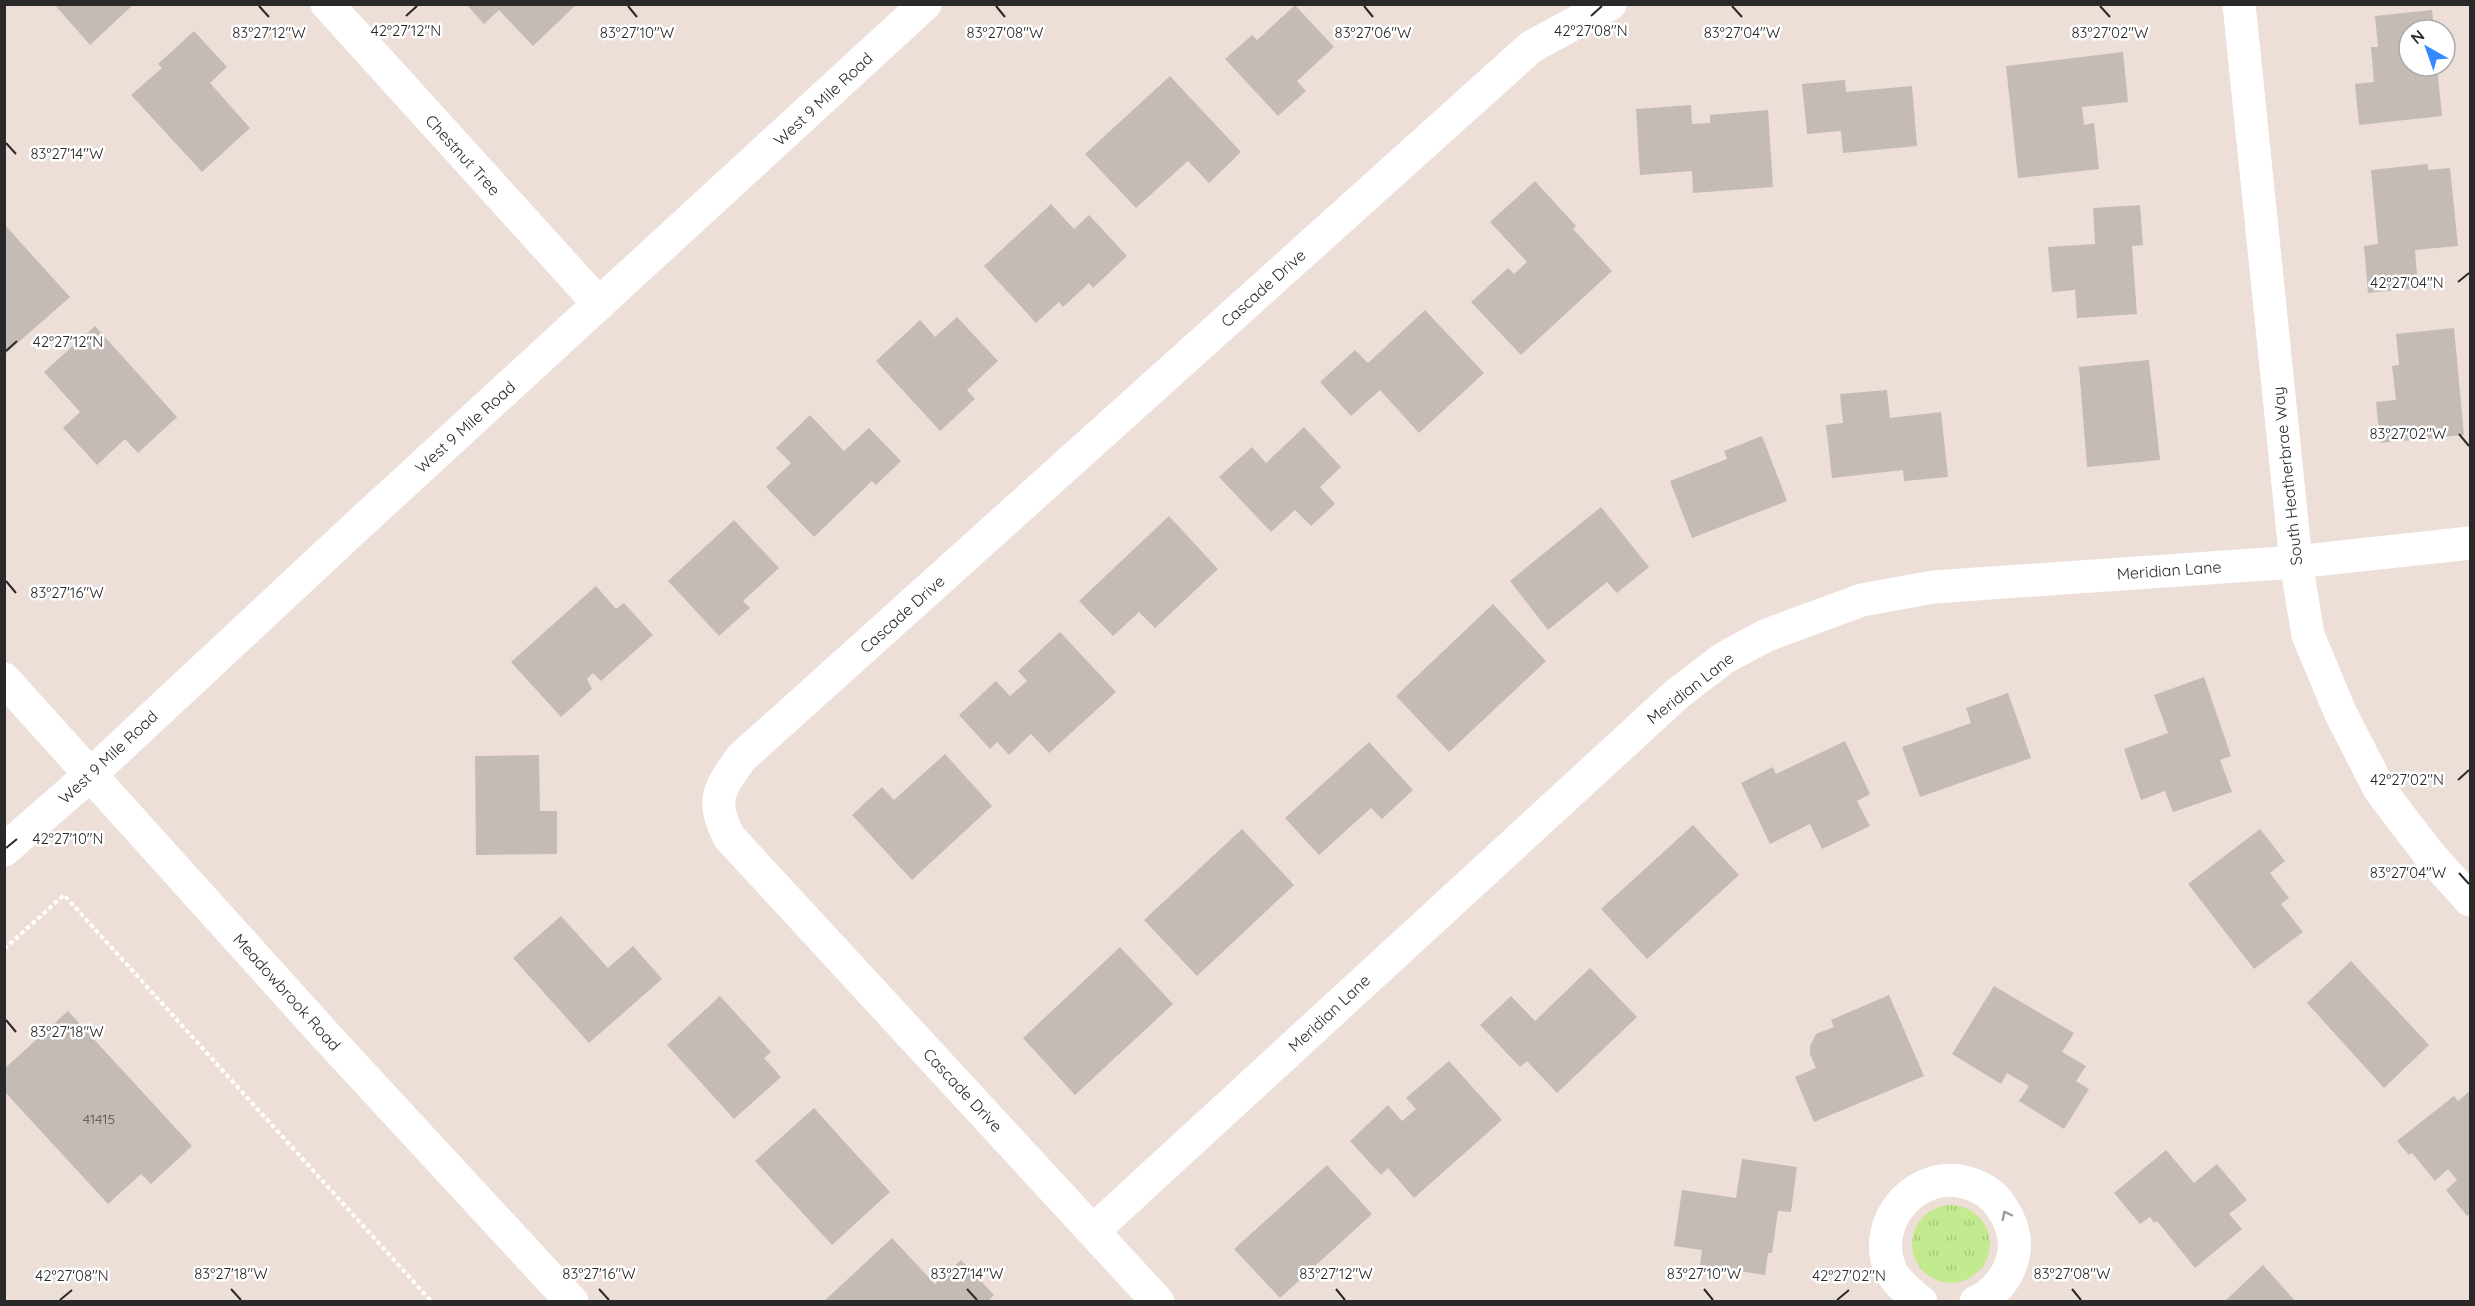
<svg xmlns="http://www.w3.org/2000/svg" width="2475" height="1306" viewBox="0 0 2475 1306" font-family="Quicksand,sans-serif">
<defs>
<pattern id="grass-tufts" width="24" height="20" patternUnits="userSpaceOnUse" patternTransform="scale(1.5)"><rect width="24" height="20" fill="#c3ea8e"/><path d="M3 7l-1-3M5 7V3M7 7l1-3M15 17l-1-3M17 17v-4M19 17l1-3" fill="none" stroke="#a8c97a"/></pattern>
</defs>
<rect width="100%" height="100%" fill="#eddfd8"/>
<path fill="url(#grass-tufts)" d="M1912 1244a39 39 0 1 1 78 0a39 39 0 1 1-78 0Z"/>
<path fill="#c4bbb5" d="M54,4H134L90,45Z
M466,4H577L533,46L499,10L484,24Z
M1295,5L1334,47L1297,81L1306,91L1278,116L1225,59L1252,35L1257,40Z
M2432,10L2434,30H2409V66H2437L2442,116L2359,125L2355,84L2374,82L2371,47H2378L2375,16Z
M194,31L227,67L210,83L250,128L202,172L131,95L162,68L158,64Z
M2123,52L2128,102L2082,107L2084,125L2094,123L2099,169L2018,178L2006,66Z
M1170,76L1241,152L1209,183L1188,161L1136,208L1085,154Z
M1845,80L1846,92L1912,86L1917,146L1843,153L1841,131L1807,134L1802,84Z
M1691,105L1692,124L1710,123V115L1768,110L1773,187L1693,193L1692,171L1640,175L1636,109Z
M2428,164V170L2450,168L2458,246L2415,250L2418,288L2368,293L2364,246L2378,244L2371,170Z
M1535,181L1576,226L1573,229L1612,271L1521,355L1471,302L1508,268L1514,274L1527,262L1490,222Z
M1051,204L1074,229L1089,215L1127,256L1093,288L1089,283L1063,307L1059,302L1036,323L984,266Z
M2140,205L2143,245L2132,246L2137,314L2077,318L2075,290L2052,292L2048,247L2095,244L2093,208Z
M4,224L70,297L4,355Z
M1425,310L1484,373L1419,433L1380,390L1351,416L1320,382L1355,350L1368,363Z
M957,317L998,361L967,390L975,399L940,431L876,361L920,320L935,337Z
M95,326L177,417L138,453L125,439L97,465L63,428L80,412L44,372Z
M2454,328L2464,435L2380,443L2376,402L2396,400L2392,366L2399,365L2396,334Z
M2149,360L2160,460L2087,467L2079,367Z
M1887,390L1890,418L1941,412L1948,477L1904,481L1903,470L1832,478L1826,425L1843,423L1840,394Z
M810,415L844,451L869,428L901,461L876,485L872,481L814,537L766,487L791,463L776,448Z
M1304,427L1341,467L1320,487L1335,504L1311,526L1295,510L1271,532L1219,477L1252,447L1266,463Z
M1762,436L1787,501L1692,538L1670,481L1727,459L1724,451Z
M1601,507L1649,567L1617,593L1607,582L1548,630L1510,581Z
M1169,516L1218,569L1155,628L1139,612L1113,636L1079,601Z
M734,520L779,568L743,601L750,608L719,636L668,581Z
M596,586L616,609L624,603L653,635L601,681L593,673L587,679L592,689L561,717L511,662Z
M1493,604L1546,661L1449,752L1396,696Z
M1060,632L1116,692L1049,753L1031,734L1009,755L997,742L990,749L959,715L996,681L1010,696L1027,681L1018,671Z
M2204,677L2231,756L2220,760L2232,792L2173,812L2165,791L2141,800L2124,749L2168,733L2154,695Z
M2008,693L2031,758L1920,797L1902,747L1971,723L1966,708Z
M1845,741L1870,794L1857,801L1870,826L1822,849L1810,824L1770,844L1741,783L1773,767L1776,774Z
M1369,742L1413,790L1382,819L1371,808L1319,855L1285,818Z
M945,754L992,806L912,880L852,815L882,787L894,800Z
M539,755L540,811H557V854L476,855L475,756Z
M1693,825L1739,875L1647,959L1601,909Z
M1242,829L1294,885L1197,976L1144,920Z
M2260,829L2285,861L2270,873L2289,898L2281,904L2303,932L2254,969L2188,884Z
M561,916L608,968L633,946L662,979L589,1043L513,958Z
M1120,947L1173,1004L1075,1095L1023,1038Z
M2351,961L2429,1045L2384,1088L2307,1003Z
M1590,968L1637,1017L1557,1093L1527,1061L1520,1067L1480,1025L1511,996L1535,1021Z
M1994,986L2074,1033L2062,1052L2086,1066L2076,1081L2089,1089L2064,1129L2019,1101L2029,1086L2007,1073L2001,1084L1952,1054Z
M1889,995L1924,1076L1814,1122L1795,1077L1816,1068L1810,1054V1046L1816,1034L1834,1027L1831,1020Z
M720,996L771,1052L764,1058L781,1077L734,1119L667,1045Z
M68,1011L192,1146L151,1184L141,1174L108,1204L4,1091V1069Z
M1449,1061L1502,1120L1414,1198L1388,1168L1381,1175L1350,1141L1388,1105L1402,1121L1416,1109L1406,1098Z
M2470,1091V1213L2467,1216L2446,1190L2457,1180L2448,1169L2435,1181L2412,1153L2409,1155L2397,1141L2454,1096L2458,1101Z
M814,1108L890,1192L832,1245L755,1161Z
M2166,1150L2194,1183L2217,1164L2247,1200L2229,1214L2242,1229L2195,1268L2157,1221L2154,1223L2150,1217L2140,1224L2114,1193Z
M1742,1159L1797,1167L1791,1212L1778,1211L1772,1253H1768L1765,1275L1700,1265L1702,1250L1674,1246L1682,1190L1736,1198Z
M1327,1165L1372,1214L1280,1298L1234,1249Z
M892,1238L935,1284L961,1260L994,1295L987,1302H823Z
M2263,1265L2296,1302H2224Z"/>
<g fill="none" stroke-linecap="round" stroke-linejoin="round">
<path stroke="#fff" stroke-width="4" stroke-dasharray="4.5 3" stroke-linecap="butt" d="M4,949L64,895L432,1302"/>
<path stroke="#fff" stroke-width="33" d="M327,4L599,304
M2239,4L2296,562L2308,635L2340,712L2380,790L2428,853L2470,900
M4,679L326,1036L572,1302
M4,850L90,775L356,527L925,4
M1093,1231L1677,694L1724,658L1767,635L1862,600L1933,587L2296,562L2470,543
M1158,1302L729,837C710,801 719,789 741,758L1531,47L1610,4
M1921,1302C1910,1293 1899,1285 1892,1273C1867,1222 1919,1165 1971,1184C1983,1188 1993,1195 2000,1205C2010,1219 2016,1235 2014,1252C2011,1273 1996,1294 1976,1302"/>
</g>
<defs><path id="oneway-chevron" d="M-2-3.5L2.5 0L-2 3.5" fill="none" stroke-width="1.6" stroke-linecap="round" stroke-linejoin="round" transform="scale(1.5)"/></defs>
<use stroke="#9f9f9f" href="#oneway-chevron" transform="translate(2006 1215) rotate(-117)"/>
<path fill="none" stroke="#292929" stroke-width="2" d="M259,6L269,17M628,6L637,17M996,6L1005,17M1364,6L1373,17M1732,6L1742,17M2100,6L2110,17M406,16L417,6M1591,16L1602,6M6,143L16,154M2458,282L2469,273M6,351L17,341M2459,434L2469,446M6,581L16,593M2458,780L2469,770M6,848L17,839M2459,873L2469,884M6,1020L16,1032M231,1289L241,1300M599,1289L609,1300M967,1289L977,1300M1336,1289L1345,1300M1704,1289L1713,1300M2072,1289L2081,1300M60,1300L72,1290M1837,1300L1849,1290"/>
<g text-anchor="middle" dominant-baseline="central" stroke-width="5" stroke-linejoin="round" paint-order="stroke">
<g font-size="14" fill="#504e4c">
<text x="99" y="1119">41415</text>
</g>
<g font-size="16" fill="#292929" stroke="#fff">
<text transform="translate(823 99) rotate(-43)">West 9 Mile Road</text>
<text transform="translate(463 155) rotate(48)">Chestnut Tree</text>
<text transform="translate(1263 288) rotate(-42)">Cascade Drive</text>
<text transform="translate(465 427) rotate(-42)">West 9 Mile Road</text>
<text transform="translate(2287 476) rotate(-96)">South Heatherbrae Way</text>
<text transform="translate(2169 570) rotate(-4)">Meridian Lane</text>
<text transform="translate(902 614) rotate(-42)">Cascade Drive</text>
<text transform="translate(1690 688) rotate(-38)">Meridian Lane</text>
<text transform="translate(108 757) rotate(-43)">West 9 Mile Road</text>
<text transform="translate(287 992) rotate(48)">Meadowbrook Road</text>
<text transform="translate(1329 1013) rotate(-43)">Meridian Lane</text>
<text transform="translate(963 1090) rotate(47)">Cascade Drive</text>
</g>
</g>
<g font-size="15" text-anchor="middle" fill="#292929" stroke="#fff" stroke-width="5" stroke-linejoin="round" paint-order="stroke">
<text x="406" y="36">42°27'12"N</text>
<text x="1591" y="36">42°27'08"N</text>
<text x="269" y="38">83°27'12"W</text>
<text x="637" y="38">83°27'10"W</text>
<text x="1005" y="38">83°27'08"W</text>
<text x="1373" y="38">83°27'06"W</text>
<text x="1742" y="38">83°27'04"W</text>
<text x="2110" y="38">83°27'02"W</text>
<text x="67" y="159">83°27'14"W</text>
<text x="2407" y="288">42°27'04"N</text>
<text x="68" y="347">42°27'12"N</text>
<text x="2408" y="439">83°27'02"W</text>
<text x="67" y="598">83°27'16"W</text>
<text x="2407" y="785">42°27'02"N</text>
<text x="68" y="844">42°27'10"N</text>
<text x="2408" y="878">83°27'04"W</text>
<text x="67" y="1037">83°27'18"W</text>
<text x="231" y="1279">83°27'18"W</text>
<text x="599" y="1279">83°27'16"W</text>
<text x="967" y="1279">83°27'14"W</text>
<text x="1336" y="1279">83°27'12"W</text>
<text x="1704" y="1279">83°27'10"W</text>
<text x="2072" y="1279">83°27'08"W</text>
<text x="72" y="1281">42°27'08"N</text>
<text x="1849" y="1281">42°27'02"N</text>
</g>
<rect width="2475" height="1306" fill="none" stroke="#292929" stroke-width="12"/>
<g transform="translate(2427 48) rotate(320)"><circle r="28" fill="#ffffff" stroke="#a9a9a9" stroke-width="1.5"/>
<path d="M0-4.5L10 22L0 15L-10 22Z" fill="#3389ff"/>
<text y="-9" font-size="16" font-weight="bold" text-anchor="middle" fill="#292929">N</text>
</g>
</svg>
